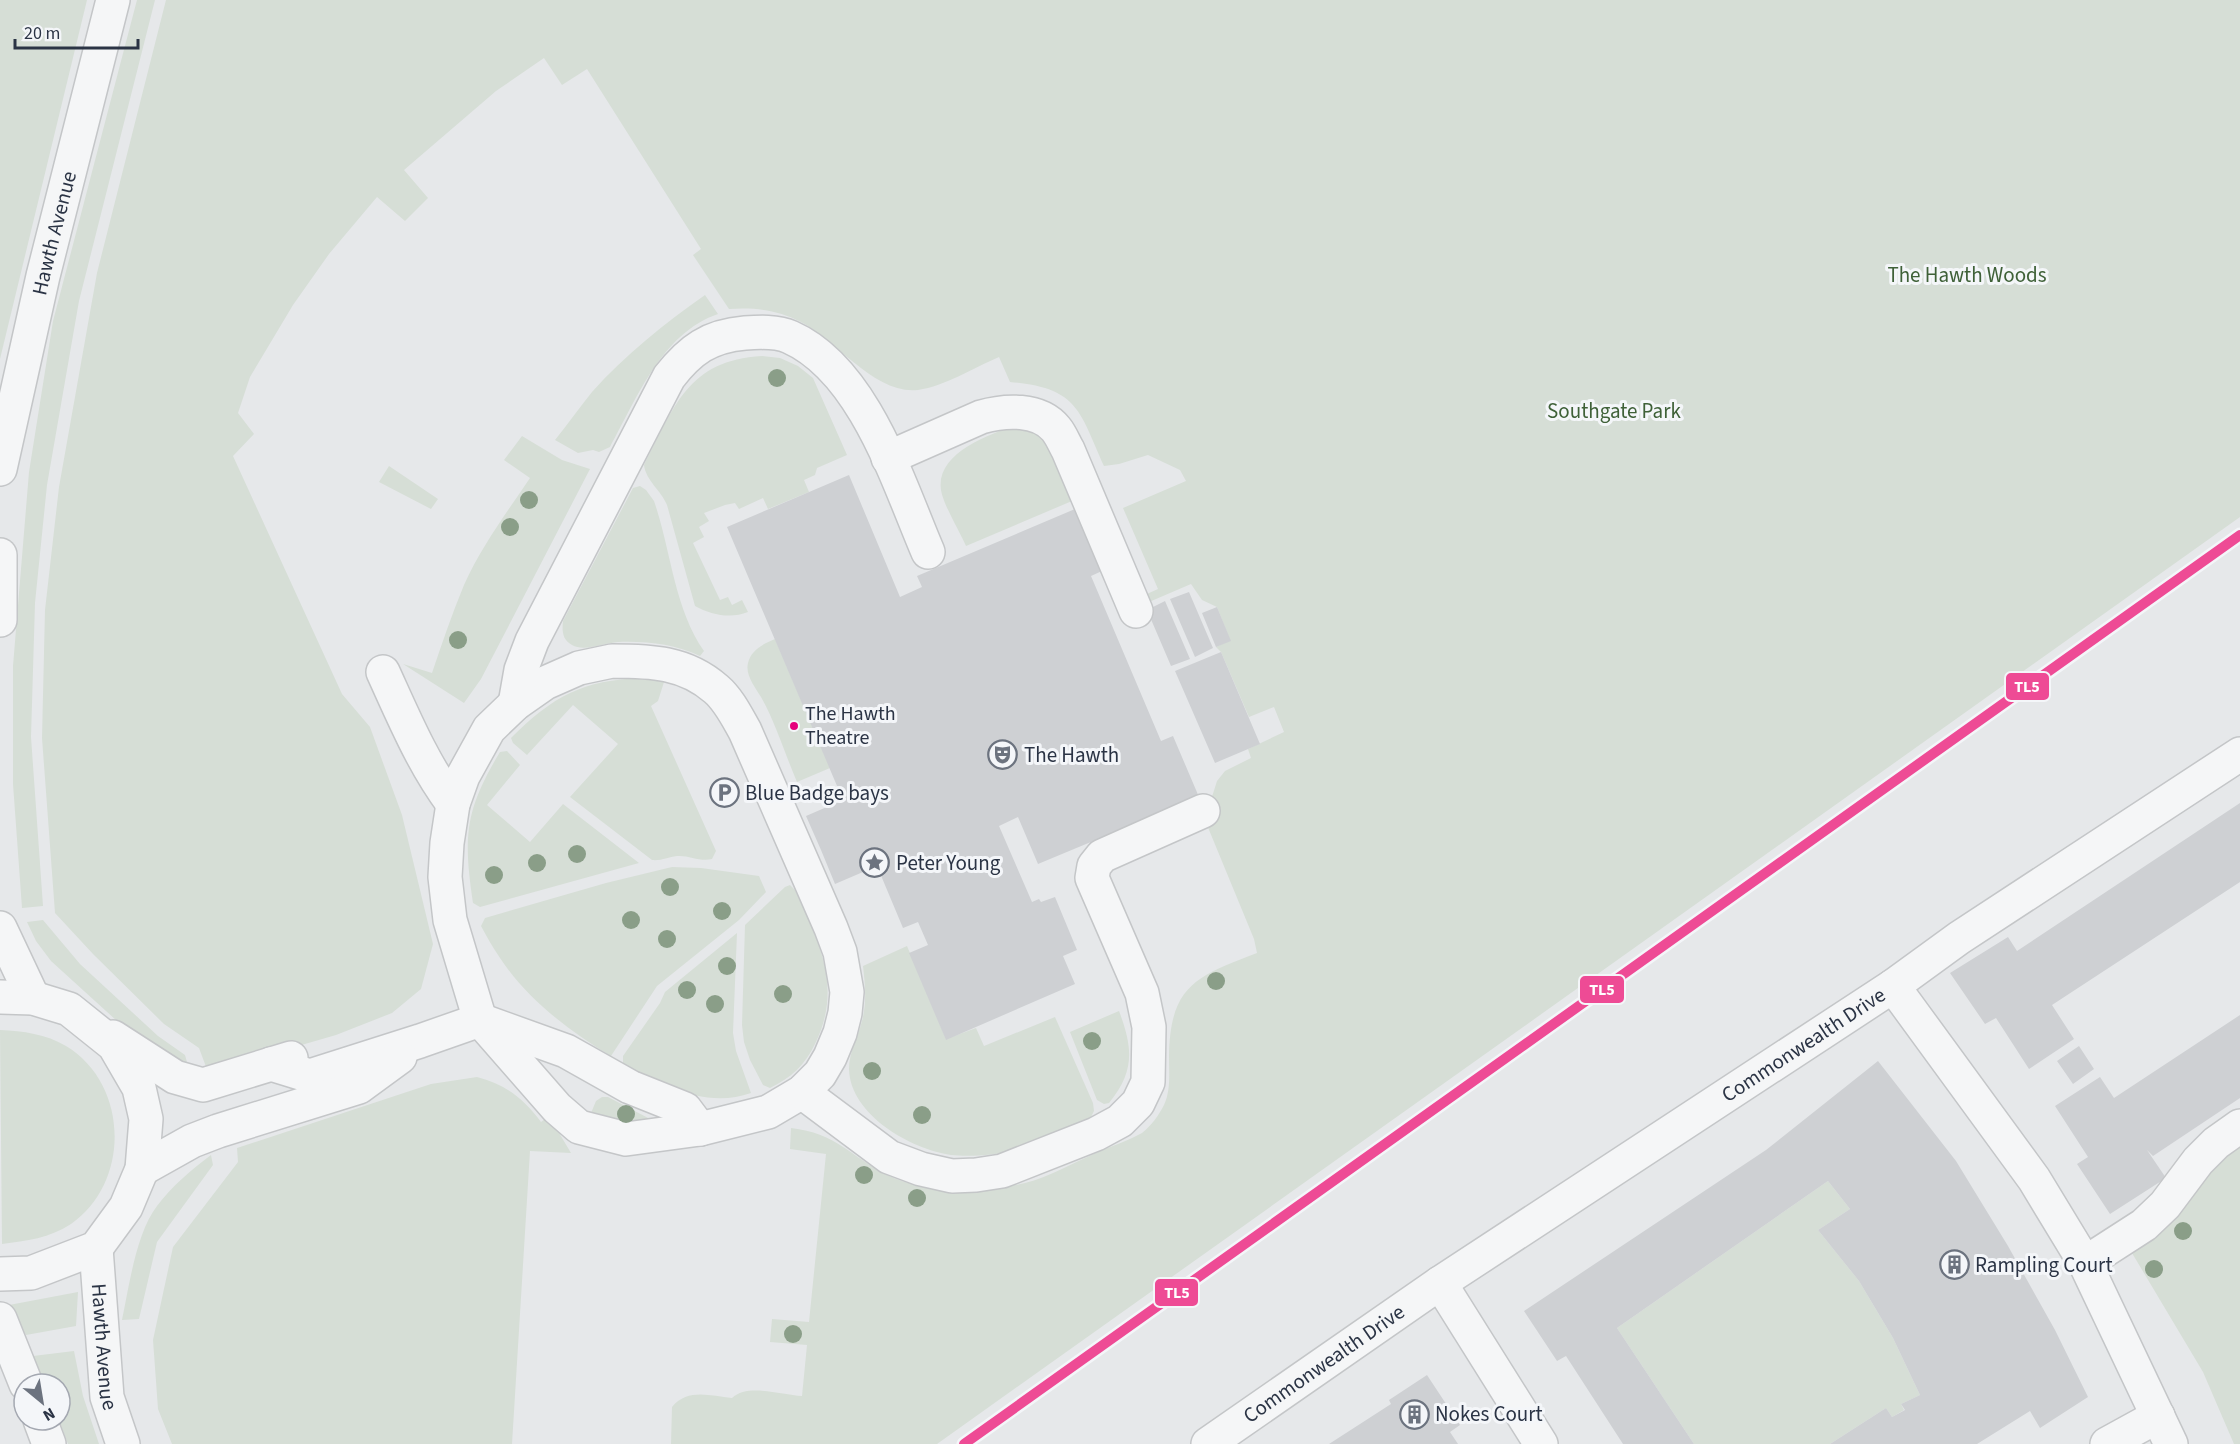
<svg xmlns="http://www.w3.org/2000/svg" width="2240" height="1444" viewBox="0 0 2240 1444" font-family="'Source Sans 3',sans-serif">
<rect width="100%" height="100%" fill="#e6e8ea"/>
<path fill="#d6ded6" d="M0,0H87L0,359Z
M137,0H155L79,301L47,485L35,603L31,737L43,906L22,908L13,784V666L29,472L53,321Z
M166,0H2240V517L937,1444H671L672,1407C688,1388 710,1396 732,1398C748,1383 781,1395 802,1396L807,1345L770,1342L772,1319L809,1322L826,1154L790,1149L791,1128C836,1133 850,1156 887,1175C907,1185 935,1189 958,1190C981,1190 1003,1188 1025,1183C1049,1177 1073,1163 1096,1153C1111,1146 1128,1141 1142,1133C1151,1126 1159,1115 1164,1105C1171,1090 1169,1072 1169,1056C1170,985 1197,976 1257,953L1254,939L1207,825L1211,800L1217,781L1225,771L1251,758L1248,749L1284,732L1274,707L1249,717L1221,652L1216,647L1230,640L1217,607L1202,600L1191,584L1142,605L1138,598L1158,589L1123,508L1186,481L1180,470L1148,455L1119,464L1104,466C1079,410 1078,388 1010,382L999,357C973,368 945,386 918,390C875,395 836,340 801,322C778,310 754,307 729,309L693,255L701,249L587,69L562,85L544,58L496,91L404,170L428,198L405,221L377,197L329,254L293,305L250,377L238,413L254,434L233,456L342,694L370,727L402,815L433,944L421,989L392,1013L336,1035L208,1072L199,1048L164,1024L93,954L55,913L42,738L45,610L59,487L97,273Z
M705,295L718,314C662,333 637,398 610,447L599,452L593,450L578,453L555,440C567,425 579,408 592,392C625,355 665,323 705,295Z
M762,356L780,358L798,366L813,378L847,455L817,468L815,475L804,480L809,492L768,509L763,498L739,509L735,503L725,505L704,513L709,521L699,527L704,537L693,543L720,600L728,597L732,605L742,600L748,612C731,619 711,615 695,606L667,505C661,490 646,481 644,465C674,407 688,360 762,356Z
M1030,420L1046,430L1072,501L966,546C960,532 943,504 941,490C935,449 1001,431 1030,420Z
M522,436L562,460L590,469L481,679L464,703L403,664L432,673C442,643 452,614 464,585C481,547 507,512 530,478L504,460Z
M389,466L438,499L431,509L379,482Z
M640,486L646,490L654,501C671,550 674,608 704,651L700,656C674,644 647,641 618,642C604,643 584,652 572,645C562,640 562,630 563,621L633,488Z
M775,639L830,768L797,782C785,754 776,724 761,697C755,687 745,675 748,663C751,650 763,644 775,639Z
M642,678L664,682L658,701L651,706L716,851L712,859C700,862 689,855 677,856C668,857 661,861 652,860L570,797L618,744L573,705L527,755L513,743L511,738C553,696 583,680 642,678Z
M507,751L520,765L487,805L530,842L563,804L639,863L480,907L473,903C463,836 465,810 500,752Z
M672,867L701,868L759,876L766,892L739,920L657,986L611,1056C569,1031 527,999 500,958C493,948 487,937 481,926L485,918L606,883Z
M790,885L795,890C819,942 843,987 815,1044C805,1065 791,1078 770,1088L763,1085L750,1060L744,1042L742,1025L745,925L785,887Z
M43,920L80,964L158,1036L185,1055L190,1073L161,1061L51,961L36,941L27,922Z
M737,933L733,1033L736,1051L751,1093C706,1109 662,1085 623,1064V1056L660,1003L665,992Z
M907,946L946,1039L976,1028L984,1046L1055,1017L1093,1103L1094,1111L1091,1117C1066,1128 1041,1142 1015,1150C997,1155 970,1157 951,1155C911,1149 850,1115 849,1069C849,1052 858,1037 862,1021C867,1002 865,984 863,966Z
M1119,1011C1133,1048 1135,1071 1109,1103L1104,1104L1097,1100L1070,1032Z
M0,1030C23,1031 46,1034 66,1046C129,1084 131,1182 71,1224C50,1238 26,1241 2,1244Z
M477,1077C505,1084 524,1099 541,1122L549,1116L571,1153L530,1151L512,1444H172L158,1409L153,1340L173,1247L238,1162L237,1148L431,1084Z
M602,1097H608L650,1119C633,1120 601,1128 591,1113L596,1101Z
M2240,1142V1444H2234L2203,1372L2129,1248L2213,1163Z
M211,1155L213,1165L157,1242L139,1319L122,1320C129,1287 136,1233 157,1206C172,1186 191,1170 211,1155Z
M1828,1181L1850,1209L1818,1230L1859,1281L1893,1338L1920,1395L1901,1404L1904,1410L1892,1417L1886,1408L1830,1444H1694L1617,1328Z
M78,1292L76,1326L26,1335L9,1305Z
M74,1351L83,1396L99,1444H68L59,1420L60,1384H44L33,1356Z"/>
<path fill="#ced0d3" d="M849,475L900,597L922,587L917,576L1075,509L1102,571L1091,576L1161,741L1173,736L1199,797L1038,864L1018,817L999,826L1032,902L1039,899L1041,902L1055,897L1077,950L1063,956L1075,984L946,1040L909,953L928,945L918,922L903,928L877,866L835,884L821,850L806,816L843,800L727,527Z
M1189,592L1213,648L1195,657L1170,599Z
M1165,601L1190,659L1171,666L1147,610Z
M1217,607L1231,641L1216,647L1202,613Z
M1221,652L1260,744L1215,763L1175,671Z
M2240,803V882L2052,1005L2074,1039L2029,1069L1996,1018L1985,1024L1950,973L2008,937L2017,951Z
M2240,1015V1098L2153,1156L2147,1150L2166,1178L2110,1214L2077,1164L2088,1157L2055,1106L2100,1077L2114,1098Z
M2079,1046L2094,1069L2073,1084L2057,1061Z
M1878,1061L1956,1161L2008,1246L2055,1330L2088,1397L2040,1428L2030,1411L1977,1444H1830L1886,1408L1892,1417L1905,1410L1901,1404L1920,1395L1893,1338L1859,1281L1818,1230L1850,1209L1828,1181L1617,1328L1694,1444H1623L1566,1356L1557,1361L1524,1311L1766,1150Z
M1427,1375L1460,1425L1450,1432L1458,1444H1329L1391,1404L1389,1400Z"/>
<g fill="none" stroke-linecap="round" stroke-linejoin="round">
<defs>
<g id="minor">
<path d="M888,458L981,417C1005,410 1039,408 1056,429C1061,435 1064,443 1068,450L1136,611"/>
<path id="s1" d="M0,469L43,276L113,0"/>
<path d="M0,555V620"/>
<path d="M612,661C651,661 685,662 716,689C729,700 737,717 745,731L831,928L840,952L847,992L845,1013L840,1033L830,1057L820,1074L802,1092L768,1112L700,1129L626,1139L579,1127L557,1108L480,1020L450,920L445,877L447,843L453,804L463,776L489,729L515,704L545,683L579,668Z"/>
<path d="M383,672C404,718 423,764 453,804"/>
<path d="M515,704L521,670L532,641L669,377C690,350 709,336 745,333C759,332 777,331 790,337C864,370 898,482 928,552"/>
<path d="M0,928L33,998"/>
<path d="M1893,986L2034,1179L2085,1263L2171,1444"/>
<path d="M0,997L33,998L69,1009L114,1045L139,1088L146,1119L142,1169L126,1207L96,1248L31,1273L0,1274"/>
<path d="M113,1037L175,1077L203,1085L291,1058"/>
<path d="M271,1064L310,1076L420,1041L480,1020L566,1051L630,1087L685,1109L700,1129"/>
<path d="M802,1092L889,1157L921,1169L952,1176L976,1175L1002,1171L1096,1134L1120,1121L1138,1103L1148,1082L1149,1027L1142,993L1092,878L1094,866L1102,856L1203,811"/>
<path d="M142,1169L192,1141L218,1131L359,1087L400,1057"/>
<path id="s2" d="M96,1248L107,1397L123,1444"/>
<path d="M2085,1263L2144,1225L2165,1205L2198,1161L2216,1143L2240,1126"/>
<path d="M1440,1283L1541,1444"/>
<path d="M0,1319L26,1384"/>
<path d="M40,1420L49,1444"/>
<path id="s3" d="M1208,1444L1440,1283L1893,986L1959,938L2240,754"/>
<path d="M2107,1444L2158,1416"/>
</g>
</defs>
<use href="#minor" stroke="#c4c6c8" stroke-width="36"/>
<use href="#minor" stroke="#f5f6f7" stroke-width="33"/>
<defs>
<path id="rail-1" d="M964,1444L2240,535"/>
</defs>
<use href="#rail-1" stroke="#f4f6f9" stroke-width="15"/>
<use href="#rail-1" stroke="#ee4b95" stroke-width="10"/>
</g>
<g fill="#8a9e88">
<circle cx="777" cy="378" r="9"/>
<circle cx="529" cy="500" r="9"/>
<circle cx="510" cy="527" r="9"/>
<circle cx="458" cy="640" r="9"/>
<circle cx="577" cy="854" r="9"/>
<circle cx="537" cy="863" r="9"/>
<circle cx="494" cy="875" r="9"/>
<circle cx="670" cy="887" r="9"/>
<circle cx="722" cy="911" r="9"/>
<circle cx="631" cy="920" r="9"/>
<circle cx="667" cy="939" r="9"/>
<circle cx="727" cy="966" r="9"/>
<circle cx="1216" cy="981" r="9"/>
<circle cx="687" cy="990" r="9"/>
<circle cx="783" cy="994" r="9"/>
<circle cx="715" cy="1004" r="9"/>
<circle cx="1092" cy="1041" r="9"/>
<circle cx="872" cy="1071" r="9"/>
<circle cx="626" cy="1114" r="9"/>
<circle cx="922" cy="1115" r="9"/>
<circle cx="864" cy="1175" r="9"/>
<circle cx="917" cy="1198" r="9"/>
<circle cx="2183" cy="1231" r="9"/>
<circle cx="2154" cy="1269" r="9"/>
<circle cx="793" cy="1334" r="9"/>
</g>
<defs>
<symbol id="theatre-ring" viewBox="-11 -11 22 22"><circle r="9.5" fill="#f4f6f9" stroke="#6c737f" stroke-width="1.5"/><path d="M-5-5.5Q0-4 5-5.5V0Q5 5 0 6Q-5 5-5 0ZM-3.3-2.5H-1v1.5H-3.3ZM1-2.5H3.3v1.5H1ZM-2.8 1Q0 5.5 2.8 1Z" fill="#6c737f"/></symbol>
<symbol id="parking-ring" viewBox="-11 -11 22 22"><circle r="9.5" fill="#f4f6f9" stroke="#6c737f" stroke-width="1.5"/><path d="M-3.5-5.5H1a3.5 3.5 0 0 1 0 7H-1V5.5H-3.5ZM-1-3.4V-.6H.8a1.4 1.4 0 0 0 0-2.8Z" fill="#6c737f"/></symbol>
<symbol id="sight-ring" viewBox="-11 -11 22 22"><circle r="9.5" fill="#f4f6f9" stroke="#6c737f" stroke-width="1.5"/><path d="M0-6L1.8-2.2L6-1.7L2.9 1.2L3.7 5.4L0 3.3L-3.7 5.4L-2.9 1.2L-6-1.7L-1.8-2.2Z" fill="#6c737f"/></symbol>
<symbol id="building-ring" viewBox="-11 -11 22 22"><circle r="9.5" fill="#f4f6f9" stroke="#6c737f" stroke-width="1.5"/><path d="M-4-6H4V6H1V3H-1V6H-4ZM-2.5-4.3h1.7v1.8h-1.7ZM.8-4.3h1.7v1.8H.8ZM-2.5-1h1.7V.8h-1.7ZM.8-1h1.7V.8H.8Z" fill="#6c737f"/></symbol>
</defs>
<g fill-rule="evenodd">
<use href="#theatre-ring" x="986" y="738" width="33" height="33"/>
<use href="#parking-ring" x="708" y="776" width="33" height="33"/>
<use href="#sight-ring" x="858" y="846" width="33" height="33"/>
<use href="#building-ring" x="1938" y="1248" width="33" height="33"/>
<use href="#building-ring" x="1398" y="1398" width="33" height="33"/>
</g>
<circle fill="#e5007d" stroke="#f4f6f9" stroke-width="2" cx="794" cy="726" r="5"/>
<g text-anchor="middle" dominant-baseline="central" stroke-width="6" stroke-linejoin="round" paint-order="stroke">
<g font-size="20" fill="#2b3445" stroke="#f4f6f9" text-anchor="start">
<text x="805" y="714">The Hawth<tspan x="805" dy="24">Theatre</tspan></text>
</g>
<g font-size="21" fill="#2b3445" stroke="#f4f6f9">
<text stroke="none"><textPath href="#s1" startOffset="242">Hawth Avenue</textPath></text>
<text stroke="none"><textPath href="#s3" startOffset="717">Commonwealth Drive</textPath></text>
<text stroke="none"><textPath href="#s2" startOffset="99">Hawth Avenue</textPath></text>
<text stroke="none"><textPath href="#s3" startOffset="141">Commonwealth Drive</textPath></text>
</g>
<g font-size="21" fill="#3f6138" stroke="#f4f6f9">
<text x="1967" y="275">The Hawth Woods</text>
<text x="1614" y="411">Southgate Park</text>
</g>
<g font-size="21" fill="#2b3445" stroke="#f4f6f9" text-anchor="start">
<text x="1024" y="755">The Hawth</text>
<text x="745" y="793">Blue Badge bays</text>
<text x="896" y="863">Peter Young</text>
<text x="1975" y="1265">Rampling Court</text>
<text x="1435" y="1414">Nokes Court</text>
</g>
</g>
<g stroke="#f4f6f9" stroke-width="2">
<rect x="2005" y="672" width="45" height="29" rx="6" fill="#ee4b95"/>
<rect x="1579" y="975" width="46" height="29" rx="6" fill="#ee4b95"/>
<rect x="1154" y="1278" width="45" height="29" rx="6" fill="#ee4b95"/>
</g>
<g font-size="16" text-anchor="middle" font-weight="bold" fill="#fff">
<text x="2027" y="692">TL5</text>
<text x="1602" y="995">TL5</text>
<text x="1177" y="1298">TL5</text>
</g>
<g transform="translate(42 1402) rotate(150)"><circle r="28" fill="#f4f6f9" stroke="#a4a8b1" stroke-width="1.5"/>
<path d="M0-4.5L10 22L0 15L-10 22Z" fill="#6c737f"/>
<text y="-9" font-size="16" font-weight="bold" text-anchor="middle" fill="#2b3445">N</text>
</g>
<path d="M15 39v9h123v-9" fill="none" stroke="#2b3445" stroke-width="3"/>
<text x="24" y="39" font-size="18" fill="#2b3445" stroke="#f4f6f9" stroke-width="4.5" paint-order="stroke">20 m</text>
</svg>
